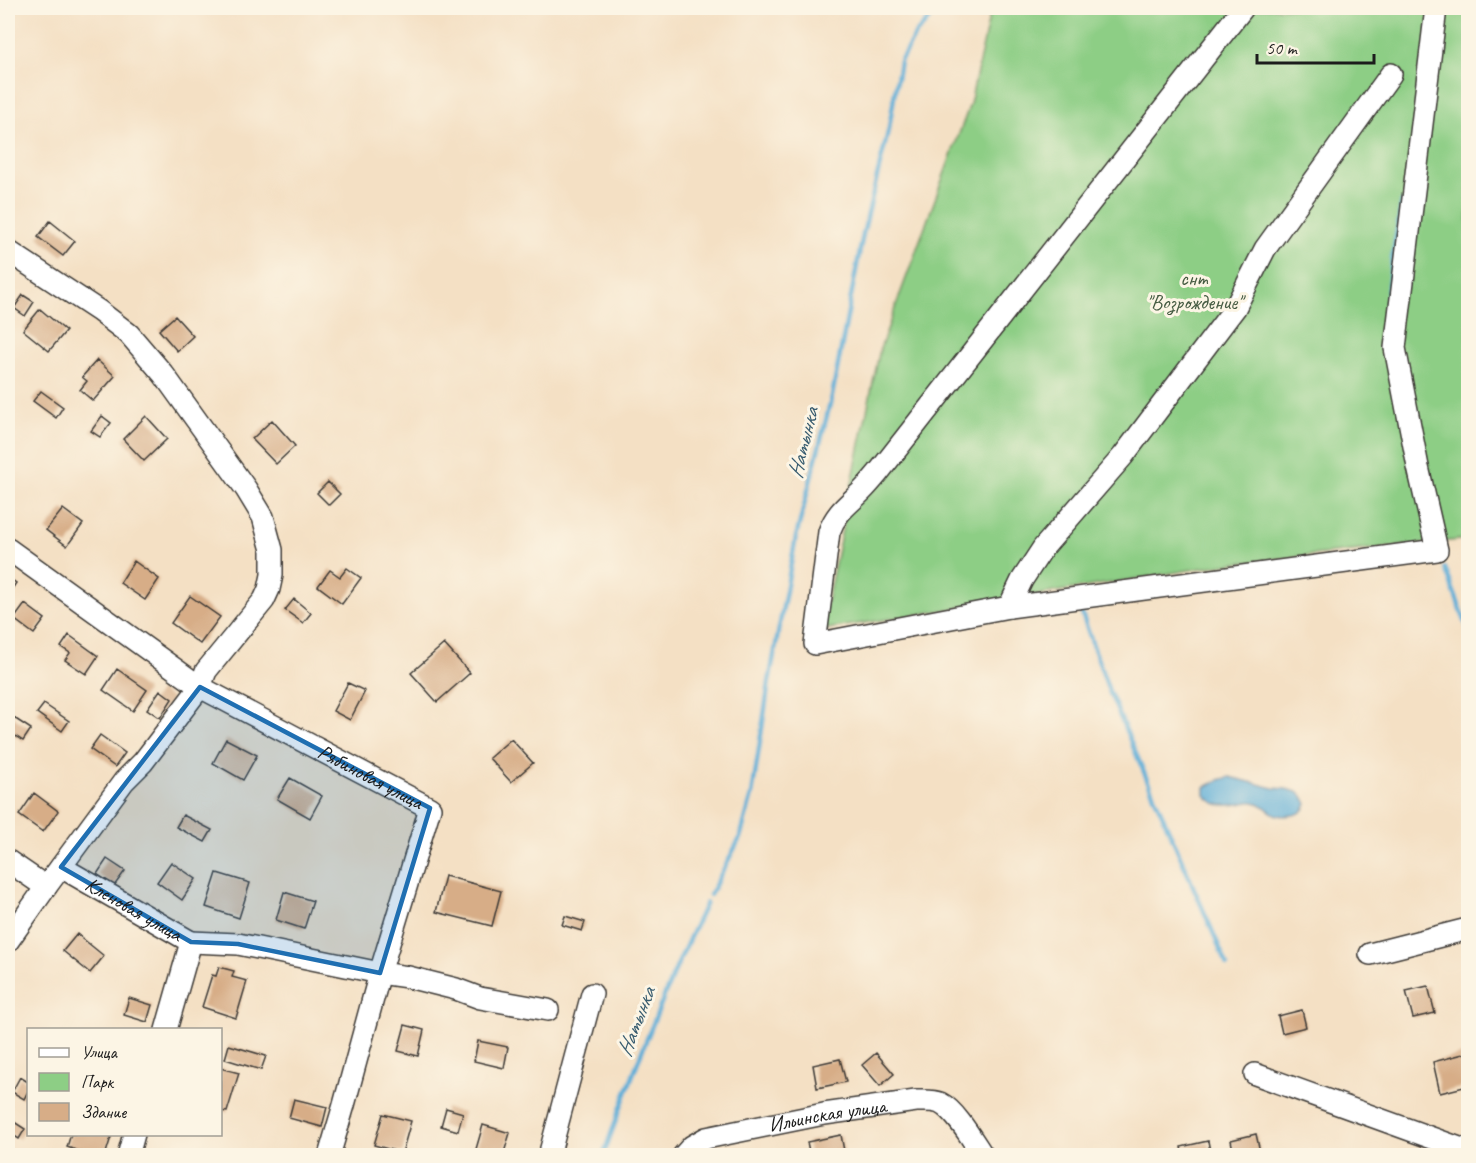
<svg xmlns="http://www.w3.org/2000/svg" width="1476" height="1163" viewBox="0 0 1476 1163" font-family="Caveat,sans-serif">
<rect width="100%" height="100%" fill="#fcf5e5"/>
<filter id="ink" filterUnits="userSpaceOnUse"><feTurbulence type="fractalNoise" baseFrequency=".0167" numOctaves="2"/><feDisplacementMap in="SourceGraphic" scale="12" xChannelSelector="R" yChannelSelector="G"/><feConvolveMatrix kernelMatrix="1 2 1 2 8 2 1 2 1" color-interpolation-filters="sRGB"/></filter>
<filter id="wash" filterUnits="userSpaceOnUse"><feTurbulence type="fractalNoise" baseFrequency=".008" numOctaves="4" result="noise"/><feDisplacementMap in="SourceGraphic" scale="24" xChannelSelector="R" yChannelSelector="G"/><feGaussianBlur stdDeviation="1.35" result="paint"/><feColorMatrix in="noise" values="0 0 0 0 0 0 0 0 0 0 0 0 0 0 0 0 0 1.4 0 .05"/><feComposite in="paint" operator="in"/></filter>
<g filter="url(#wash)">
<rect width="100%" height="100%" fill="#f4e0c4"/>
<path fill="#8dce85" stroke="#547550" stroke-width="1.5" d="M991,8H1468V539L1227,564L821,630L880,349L970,104Z"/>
<path fill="#5dadd7" stroke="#3c647a" stroke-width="1.5" d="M1230,777L1274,788L1286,789L1298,792L1304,798L1307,804C1305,811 1300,814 1293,815C1267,819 1272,806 1254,802C1249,801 1245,803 1240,804C1224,806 1215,807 1205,795V787L1219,780Z"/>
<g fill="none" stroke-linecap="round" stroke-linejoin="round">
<path stroke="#5dadd7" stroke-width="4.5" d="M1387,334C1384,290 1395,245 1402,202
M1445,568L1468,629
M1081,611L1109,691L1227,965
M710,895L740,838L752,795L769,682L796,537L832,396L863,234L889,128L900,61L915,35L929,19L942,8
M603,1156C634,1070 666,985 706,903"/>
</g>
<g id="blocks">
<path fill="#d7ad87" d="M50,221L75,241L63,256L38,237Z
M23,295L34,302L25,316L14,308Z
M40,309L66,331L49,351L23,330Z
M175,316L193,336L177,351L159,330Z
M97,360L115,376L93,401L80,390L87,381L82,377Z
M41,391L63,407L56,418L33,401Z
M102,416L111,423L100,437L91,431Z
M146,416L167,439L144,461L123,439Z
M272,420L295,446L276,464L252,439Z
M328,482L340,494L329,505L317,493Z
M63,509L83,524L67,546L46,530Z
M134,561L159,579L145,600L120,583Z
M347,568L361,578L342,604L318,586L330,570L340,577Z
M8,577L16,583L8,595Z
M190,596L220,617L200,644L171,623Z
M294,599L311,613L303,623L285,610Z
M25,604L45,619L34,634L14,619Z
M69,635L98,656L86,674L65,660L70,653L61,647Z
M444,644L470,673L437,702L411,673Z
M117,669L147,690L133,711L103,690Z
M348,683L365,691L350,720L333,711Z
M160,690L172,699L160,718L147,709Z
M44,704L69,721L62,731L37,713Z
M11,716L31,729L23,741L8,731V721Z
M100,735L125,753L115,767L90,749Z
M226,739L257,755L243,780L213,763Z
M511,739L533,763L511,782L489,758Z
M290,778L322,796L310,818L277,799Z
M34,793L58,811L43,832L19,815Z
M183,815L212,830L205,842L176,827Z
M107,859L125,871L114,886L97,874Z
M171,862L196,879L182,900L157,882Z
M217,873L250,883L239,918L206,907Z
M445,876L501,891L492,926L436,912Z
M284,892L313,901L304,929L276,920Z
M565,916L585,922L582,931L562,925Z
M77,934L104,956L90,973L63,951Z
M219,967L234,971L232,977L247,981L236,1018L202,1007L212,975L216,976Z
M1428,986L1435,1013L1413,1018L1406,991Z
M129,998L152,1005L147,1022L124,1015Z
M1302,1010L1306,1027L1282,1033L1278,1016Z
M405,1025L424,1030L418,1056L398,1051Z
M478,1041L508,1047L504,1068L474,1061Z
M229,1045L266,1056L261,1070L225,1059Z
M876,1053L894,1074L880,1086L862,1065Z
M1467,1053L1468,1061V1086L1440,1093L1433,1062Z
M840,1059L846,1082L817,1088L813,1065Z
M220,1068L239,1073L227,1112L220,1111Z
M20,1077L28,1082V1091L24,1099L12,1092Z
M294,1099L327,1107L322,1127L289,1118Z
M446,1108L463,1113L458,1131L441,1126Z
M383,1114L411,1121L402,1153L374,1145Z
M11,1120L25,1129L19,1139L8,1132V1126Z
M483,1125L510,1133L503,1156H474Z
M71,1134H112L105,1156H93L67,1147Z
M1256,1134L1261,1156H1234L1231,1140Z
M841,1135L845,1156H810L807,1142Z
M1208,1141L1211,1156H1183L1181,1147Z"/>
</g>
</g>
<g filter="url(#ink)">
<use href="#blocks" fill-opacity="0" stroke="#3c3935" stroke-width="1.5"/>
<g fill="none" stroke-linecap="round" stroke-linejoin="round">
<defs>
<g id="minor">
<path d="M1243,8L878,473C873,479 868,485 862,491C848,505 836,512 829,532L815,644L1009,607L1437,550L1418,467L1395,348L1436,8"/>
<path d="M8,251L99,311L129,334L164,375L246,489L263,517L272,550V575L269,589L264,600L206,671L200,687L143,762L124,781L46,887L8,941"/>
<path id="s1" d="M8,549L200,687L430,808L380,973L344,1105L329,1156"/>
<path d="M1009,607L1022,580L1043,548L1123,456L1235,308L1265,249L1391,74"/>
<path d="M8,861L46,887"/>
<path id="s2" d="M61,867L191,942L166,1030"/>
<path d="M191,942L238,944L380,973L408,977L456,989L480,998L548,1010"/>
<path d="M1370,954L1468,929"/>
<path d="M1255,1074L1468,1151"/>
<path d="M128,1156L134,1134"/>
<path d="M549,1156L592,994"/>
<path id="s3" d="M683,1156L692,1146L706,1138L824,1114L916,1101C924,1101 933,1100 940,1103C956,1111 973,1141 983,1156"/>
</g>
</defs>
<use href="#minor" stroke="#3c3935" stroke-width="24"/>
<use href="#minor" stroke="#fff" stroke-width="21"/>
</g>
</g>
<path fill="#1f6fb2" fill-opacity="0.2" stroke="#1f6fb2" stroke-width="4.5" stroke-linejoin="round" d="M200,687L430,808L380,973L238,944L191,942L61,867Z"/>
<g text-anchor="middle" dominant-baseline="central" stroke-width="6" stroke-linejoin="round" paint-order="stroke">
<g font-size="21" fill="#445a41" stroke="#fcf5e5">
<text x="1194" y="278">снт<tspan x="1194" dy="24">"Возрождение"</tspan></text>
</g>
<g font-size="21" fill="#1c1c1c" stroke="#fcf5e5">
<text stroke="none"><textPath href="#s1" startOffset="429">Рябиновая улица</textPath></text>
<text stroke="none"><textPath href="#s2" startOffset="84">Кленовая улица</textPath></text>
<text stroke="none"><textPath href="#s3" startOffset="153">Ильинская улица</textPath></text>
</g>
<g font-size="22" font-style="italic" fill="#395d70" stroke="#fcf5e5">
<text transform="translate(803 443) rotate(-76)">Натынка</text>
<text transform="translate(636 1022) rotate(-69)">Натынка</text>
</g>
</g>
<rect width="1476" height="1163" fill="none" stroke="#fcf5e5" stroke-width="30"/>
<rect x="27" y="1028" width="195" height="108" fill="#fcf5e5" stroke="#a29e95" stroke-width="1.5"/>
<rect x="39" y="1048" width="30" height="9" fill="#ffffff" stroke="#a29e95" stroke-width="1.5"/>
<text x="81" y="1058" font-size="18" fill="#1c1c1c">Улица</text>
<rect x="39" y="1073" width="30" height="18" fill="#8dce85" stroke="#a29e95" stroke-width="1.5"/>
<text x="81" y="1088" font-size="18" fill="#1c1c1c">Парк</text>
<rect x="39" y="1103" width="30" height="18" fill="#d7ad87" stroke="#a29e95" stroke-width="1.5"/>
<text x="81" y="1118" font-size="18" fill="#1c1c1c">Здание</text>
<path d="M1257 54v9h117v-9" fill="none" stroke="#1c1c1c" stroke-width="3"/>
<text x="1266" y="54" font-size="18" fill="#1c1c1c" stroke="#fcf5e5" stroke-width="4.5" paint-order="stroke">50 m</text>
</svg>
